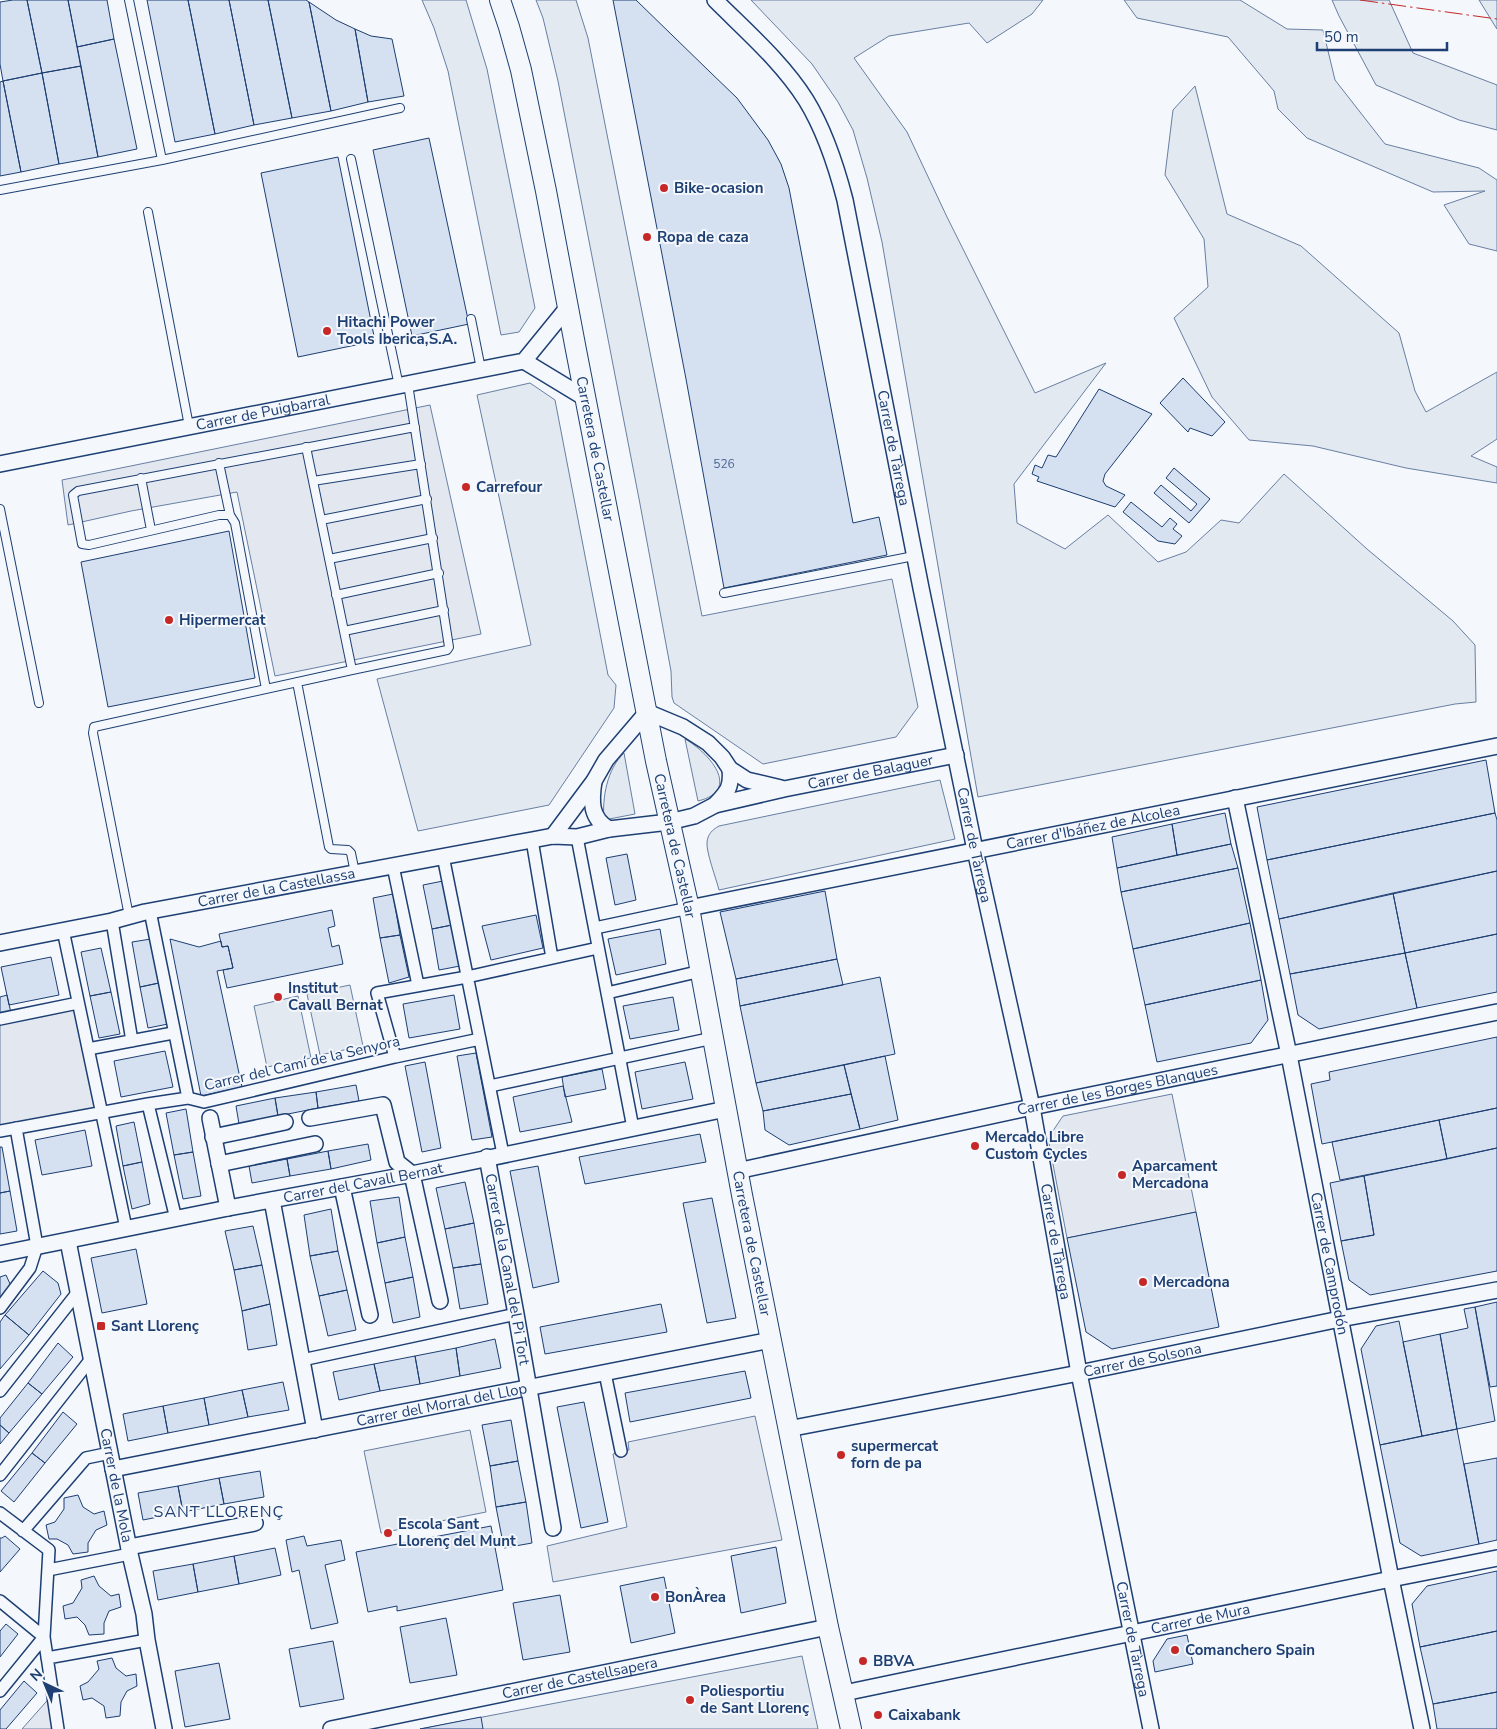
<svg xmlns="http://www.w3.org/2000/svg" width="1497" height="1729" viewBox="0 0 1497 1729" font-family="'Nunito Sans',sans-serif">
<rect width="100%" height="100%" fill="#f4f7fb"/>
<path fill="#e3e9f0" stroke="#687fa3" d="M422,0H466L487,69L535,308L519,332L501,335L448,71L434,28Z
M536,0H576L588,38L702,616L892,579L918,707L896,737L763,764L674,703L672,697L671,671L640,504L558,81L543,18Z
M751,0H1043L1032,14L987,43L969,23L889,36L854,58L907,132L947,217L1035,393L1106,363L1014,484L1017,523L1065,549L1108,515L1158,562L1186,552L1221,520L1239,523L1284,474L1367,549L1453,621L1475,645L1476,702L1455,704L978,797L882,242L867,178L853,130L838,102L812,64Z
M1124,0H1240L1287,29L1323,30L1335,80L1385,144L1479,168L1497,180V251L1469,244L1444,205L1485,191L1433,192L1307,138L1278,109L1274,91L1228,37L1137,18Z
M1332,0H1389L1413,53L1497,85V130L1459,120L1376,85L1339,16Z
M1479,0H1497V29L1495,26Z
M1195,86L1227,214L1301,246L1399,333L1415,391L1426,412L1497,372V439L1471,456L1497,467V483L1406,468L1313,446L1249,440L1212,397L1174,318L1208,287L1204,239L1165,175L1173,110Z
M530,383L555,400L608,675L616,685L614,708L549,805L418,831L377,679L531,645L477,395Z
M685,739C708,752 743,790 698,801Z
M624,753L635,814L604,820C602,798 607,769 624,753Z
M940,780L955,839L719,890C716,878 706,852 707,842C708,834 712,830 719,826Z
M350,985L363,1046L320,1055L307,994Z
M298,996L311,1058L267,1067L254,1006Z
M470,1430L486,1512L381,1533L364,1451Z
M802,1656L818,1729H420Z"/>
<path fill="#e3e8f0" stroke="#687fa3" d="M430,405L481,634L275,676L237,492L131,511L68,525L62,480Z
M78,1003L101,1112L0,1131V1019Z
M1172,1094L1196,1212L1067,1238L1048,1138L1063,1116Z
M755,1416L782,1540L553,1582L547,1546L627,1527L613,1454L621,1451L629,1450L628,1442Z
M53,1694L58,1729H22Z"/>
<path fill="#d5e0f0" stroke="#1d3f73" d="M13,0H27L42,73L3,81L0,64V2Z
M27,0H68L81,66L42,73Z
M68,0H107L114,39L77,47Z
M147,0H188L215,134L175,142Z
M188,0H229L254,125L215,134Z
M229,0H268L292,118L254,125Z
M268,0H306L309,2L331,111L292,118Z
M613,0H636L709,71L737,98L768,140L781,164L789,188L853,523L879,517L887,555L724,588L686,379Z
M309,2L336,20L355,29L368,102L331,111Z
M355,29L371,36L392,39L404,96L368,102Z
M114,39L137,149L98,157L77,47Z
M81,66L98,157L59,164L42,73Z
M42,73L59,164L21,172L3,81Z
M3,81L21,172L0,176V82Z
M429,138L469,324L412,336L373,150Z
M338,157L375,341L298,357L261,173Z
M1183,378L1225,422L1212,436L1190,428L1188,432L1160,403Z
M1099,389L1152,414L1105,474L1103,481L1106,486L1125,495L1115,507L1037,481L1039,477L1032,474L1035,465L1042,468L1048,455L1056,457Z
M1174,468L1210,499L1189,523L1154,493L1161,485L1191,511L1197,504L1166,478Z
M1131,502L1162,527L1170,518L1177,524L1173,529L1182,536L1175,544L1158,541L1123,512Z
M229,531L255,678L108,707L81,562Z
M1486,760L1495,813L1267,860L1257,807Z
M1225,813L1231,844L1177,855L1172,824Z
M1495,813L1497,820V871L1279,919L1267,860Z
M1172,824L1177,855L1117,868L1112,837Z
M1231,844L1238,868L1121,892L1117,868Z
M627,854L636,900L615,905L606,858Z
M1238,868L1250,923L1133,949L1121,892Z
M1497,871V934L1405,953L1393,893Z
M443,881L452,925L432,929L423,885Z
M825,891L837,959L736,979L720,912Z
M1393,893L1405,953L1290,974L1279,919Z
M393,894L400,935L380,938L373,898Z
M332,910L335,926L328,928L332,947L339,945L343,964L227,988L223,970L233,968L228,946L222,947L219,934Z
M536,915L543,948L491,960L482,926Z
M1250,923L1261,980L1145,1005L1133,949Z
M452,925L460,966L439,970L432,929Z
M660,929L666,964L616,975L608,939Z
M1497,934V992L1417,1008L1405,953Z
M400,935L409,977L389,983L380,938Z
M151,939L159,983L140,987L132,942Z
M170,939L199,947L221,941L222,947L228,946L233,968L217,971L242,1087L201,1096Z
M101,948L111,992L90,996L81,952Z
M1405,953L1417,1008L1319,1029L1298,1015L1290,974Z
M51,957L59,995L9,1005L1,967Z
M837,959L843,985L740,1006L736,979Z
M880,977L895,1054L756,1083L740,1006Z
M1261,980L1268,1020L1251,1043L1157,1062L1145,1005Z
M159,983L168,1024L148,1028L140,987Z
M111,992L120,1034L99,1038L90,996Z
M7,995L11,1013L0,1015V997Z
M454,995L460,1029L409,1038L403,1004Z
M673,997L679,1030L630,1039L623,1006Z
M1497,1037V1108L1322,1144L1311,1084L1330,1080L1329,1072Z
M165,1051L173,1087L121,1097L114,1061Z
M476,1053L492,1137L472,1140L457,1056Z
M885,1056L898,1120L860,1129L844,1065Z
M425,1062L441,1148L422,1152L405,1066Z
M685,1062L693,1099L642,1109L635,1072Z
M844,1065L851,1094L763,1111L756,1083Z
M602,1069L606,1089L565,1097L562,1077Z
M356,1085L359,1101L318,1108L316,1092Z
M563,1086L572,1122L520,1132L513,1097Z
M316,1092L318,1108L278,1116L275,1098Z
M851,1094L860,1129L789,1145L765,1130L763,1111Z
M275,1098L278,1116L239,1124L236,1106Z
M1497,1108V1148L1447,1159L1439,1120Z
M186,1109L193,1152L174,1155L166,1113Z
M1439,1120L1447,1159L1340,1180L1332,1142Z
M134,1122L142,1162L123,1166L116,1126Z
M85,1130L92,1166L42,1175L35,1140Z
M700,1134L706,1162L585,1184L579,1157Z
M368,1144L371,1160L331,1169L328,1151Z
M0,1147H2L10,1191L0,1193Z
M1497,1148V1271L1370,1295L1349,1280L1341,1241L1374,1235L1364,1176Z
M328,1151L331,1169L290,1176L287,1159Z
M193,1152L201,1196L183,1199L174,1155Z
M287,1159L290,1176L252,1183L249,1166Z
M142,1162L150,1204L132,1209L123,1166Z
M538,1166L559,1282L533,1288L510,1171Z
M1364,1176L1374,1235L1341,1241L1330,1183Z
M465,1182L474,1223L445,1229L436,1188Z
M10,1191L17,1231L0,1234V1193Z
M399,1197L405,1237L377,1243L370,1201Z
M712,1198L736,1318L707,1323L683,1203Z
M331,1209L338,1251L310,1256L304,1215Z
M1196,1212L1219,1327L1112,1349L1086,1332L1067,1238Z
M474,1223L481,1264L453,1268L445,1229Z
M253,1226L262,1265L234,1270L225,1231Z
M405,1237L413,1277L385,1283L377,1243Z
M136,1249L147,1304L102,1313L91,1258Z
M338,1251L347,1290L319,1296L310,1256Z
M481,1264L488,1304L460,1309L453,1268Z
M262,1265L270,1304L242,1311L234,1270Z
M43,1271L58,1283L61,1294L29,1335L5,1315Z
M6,1275L11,1286L0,1299V1277Z
M413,1277L420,1317L393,1323L385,1283Z
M347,1290L356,1330L328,1336L319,1296Z
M1497,1302V1386L1490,1387L1475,1307Z
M270,1304L277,1345L248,1350L242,1311Z
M661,1304L667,1332L545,1354L540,1327Z
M1475,1307L1495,1421L1457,1429L1440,1334L1468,1328L1464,1309Z
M5,1315L29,1335L0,1369V1322Z
M1399,1321L1422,1436L1380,1445L1361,1349L1376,1326Z
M1440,1334L1457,1429L1422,1436L1403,1342Z
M495,1339L501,1368L460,1376L456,1348Z
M58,1343L73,1357L42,1394L28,1383Z
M456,1348L460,1376L420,1384L415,1356Z
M415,1356L420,1384L380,1391L374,1364Z
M374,1364L380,1391L339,1400L333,1372Z
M745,1371L751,1398L630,1422L625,1393Z
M283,1382L289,1410L248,1417L242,1390Z
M28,1383L42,1394L9,1433L0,1425V1418Z
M242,1390L248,1417L209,1425L204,1398Z
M204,1398L209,1425L168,1433L163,1406Z
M584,1402L608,1522L581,1528L557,1407Z
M163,1406L168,1433L128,1441L123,1414Z
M63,1412L77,1424L45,1463L32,1453Z
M511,1420L518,1461L490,1466L482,1425Z
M0,1425L9,1433L0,1444Z
M1457,1429L1479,1544L1421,1556L1400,1543L1380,1445Z
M32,1453L45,1463L14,1502L1,1491Z
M1497,1458V1540L1479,1544L1464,1464Z
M518,1461L526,1502L496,1507L490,1466Z
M260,1471L264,1497L224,1504L219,1478Z
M219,1478L224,1504L183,1512L178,1486Z
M178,1486L183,1512L143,1520L138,1493Z
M78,1495L83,1507L94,1514L104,1511L107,1525L96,1530L88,1543V1552L73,1554L68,1545L57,1539H49L46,1525L55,1522L64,1509V1498Z
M526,1502L532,1543L504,1548L496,1507Z
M491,1526L503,1590L397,1611V1606L368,1612L356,1552Z
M5,1536L20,1549L0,1572V1538H2Z
M304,1536L307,1546L341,1540L345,1560L325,1565L338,1623L311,1629L299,1570L292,1572L286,1540Z
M776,1547L786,1603L741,1613L731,1556Z
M275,1548L281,1575L239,1584L234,1556Z
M234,1556L239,1584L198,1592L193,1564Z
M193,1564L198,1592L158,1600L153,1571Z
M1497,1571V1631L1420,1647L1412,1604L1427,1586Z
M94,1576L99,1586L111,1596L119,1594L121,1607L109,1611L104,1623V1634L89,1635L85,1625L77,1617L65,1619L63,1606L73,1603L82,1588L81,1580Z
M664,1577L675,1633L631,1643L620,1586Z
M560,1595L570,1652L523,1660L513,1603Z
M446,1618L457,1675L410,1683L400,1627Z
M6,1624L18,1634L0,1657V1631Z
M1497,1631V1692L1433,1704L1420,1647Z
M1187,1635L1193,1664L1155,1672L1153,1661L1167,1639Z
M333,1641L344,1699L300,1707L289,1649Z
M112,1658L116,1668L126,1676L136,1674L137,1686L127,1691L121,1702L120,1716L106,1718L104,1706L92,1698L83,1700L80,1686L88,1682L99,1669L97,1661Z
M219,1663L230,1719L185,1727L175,1671Z
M24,1681L37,1693L6,1729H0V1710Z
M1497,1692V1729H1437L1433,1704Z
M481,1717L483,1729H420Z"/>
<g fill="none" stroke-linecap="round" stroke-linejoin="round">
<defs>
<path id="service" d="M129,0L162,160
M351,159L399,386
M0,190L162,160L400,108
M148,212L189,426
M471,319L481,369
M306,447L352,670
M219,463L230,515
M141,478L151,530
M313,481L421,464
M0,509L39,703
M321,520L427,499
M329,559L433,538
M724,593L914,556
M336,595L439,573
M344,631L444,610
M297,682L329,847L331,849L348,850L351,853L355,873
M266,689L235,523L230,515H219L89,545L82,544L73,495L78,491L415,427
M129,916L93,733L94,727L352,670L447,650L449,647L408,384"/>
<path id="pedestrian" d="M577,837L633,1128
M532,840L552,958
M443,856L503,1154
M393,866L418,985
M150,911L188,1098
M112,921L132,1041
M595,928L689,908
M63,930L126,1228
M607,993L701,971
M0,1019L78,1003
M88,1049L173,1033
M395,1057L377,993L467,977L598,948
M490,1086L713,1038
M148,1104L176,1219
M0,1131L148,1104L188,1098L204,1102L395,1057L480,1039
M0,1308L30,1268L37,1246L16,1128
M302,1360L516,1314
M605,1373L621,1451
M0,1391L78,1292
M0,1475L91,1359
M0,1513L49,1550L44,1637L0,1691
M23,1531L86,1458L110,1453
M48,1570L130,1554
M0,1601L44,1637L58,1729
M47,1658L147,1640"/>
<g id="minor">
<path id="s1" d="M715,0C746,31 782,62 806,100C825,131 836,165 845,200L921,588L975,850L1032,1107L1079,1373L1151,1729"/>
<path d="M524,361L585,398"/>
<path id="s2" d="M0,464L524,361L568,307"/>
<path d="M594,781C591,801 590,818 609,829"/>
<path id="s3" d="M1235,798L1289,1055L1391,1579L1422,1729"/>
<path d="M715,805C727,792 732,788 730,769"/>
<path d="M553,836L594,781L606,760L647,712L683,727L708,743L722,757L730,769L747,780L781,788"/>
<path id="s4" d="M689,908L1497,746"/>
<path id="s5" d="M0,943L112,921L145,912L532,840L553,836L577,837L609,829L669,822L694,816L715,805L784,789L956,755"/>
<path d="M210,1118L228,1208"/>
<path d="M310,1118L383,1105L397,1162L412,1174L440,1301"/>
<path d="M213,1137L285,1122"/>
<path id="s6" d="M487,1157L516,1314L553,1528"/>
<path d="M219,1164L315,1144"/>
<path id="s7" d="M737,1171L1032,1107L1497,1012"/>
<path d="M342,1187L370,1315"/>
<path d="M272,1200L315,1430"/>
<path id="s8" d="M68,1241L130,1554L144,1614L147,1640L164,1729"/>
<path id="s9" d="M0,1254L228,1208L412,1174L726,1109"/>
<path id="s10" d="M788,1429L1079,1373L1340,1319L1497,1290"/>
<path id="s11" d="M113,1469L771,1340"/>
<path d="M129,1547L255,1523"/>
<path id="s12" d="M844,1693L1391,1579L1497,1558"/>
<path id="s13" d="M331,1729L828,1627"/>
</g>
<g id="tertiary">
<path id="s14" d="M500,0L509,27L521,70L546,191L576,350L656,761L689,908L742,1195L828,1627L851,1729"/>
</g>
</defs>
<use href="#service" stroke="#1d3f73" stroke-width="10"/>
<use href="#pedestrian" stroke="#1d3f73" stroke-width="14"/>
<use href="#minor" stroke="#1d3f73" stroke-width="18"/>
<use href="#tertiary" stroke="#1d3f73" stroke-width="22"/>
<use href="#service" stroke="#f4f7fb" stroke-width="8"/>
<use href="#pedestrian" stroke="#f4f7fb" stroke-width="11"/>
<use href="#minor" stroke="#f4f7fb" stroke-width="15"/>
<use href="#tertiary" stroke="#f4f7fb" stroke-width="20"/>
<path stroke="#c62828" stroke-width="1" stroke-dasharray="18 4 2.5 4" stroke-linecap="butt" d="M1360,0L1497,19"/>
</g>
<g fill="#c62828" stroke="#f4f7fb" stroke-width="2">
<circle cx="664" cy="188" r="5"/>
<circle cx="647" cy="237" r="5"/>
<circle cx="327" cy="331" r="5"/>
<circle cx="466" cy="487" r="5"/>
<circle cx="169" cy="620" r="5"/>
<circle cx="278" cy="997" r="5"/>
<circle cx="975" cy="1146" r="5"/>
<circle cx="1122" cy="1175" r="5"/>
<circle cx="1143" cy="1282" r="5"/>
<rect x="96" y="1321" width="10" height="10" rx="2.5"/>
<circle cx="841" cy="1455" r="5"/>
<circle cx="388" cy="1533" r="5"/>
<circle cx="655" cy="1597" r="5"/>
<circle cx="1175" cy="1650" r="5"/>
<circle cx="863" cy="1661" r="5"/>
<circle cx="690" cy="1700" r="5"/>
<circle cx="878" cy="1715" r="5"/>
</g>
<g text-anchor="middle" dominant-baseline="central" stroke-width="4" stroke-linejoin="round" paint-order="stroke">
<g font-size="12" fill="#4b6792">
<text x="724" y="464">526</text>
</g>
<g font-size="15" font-weight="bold" fill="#1d3f73" stroke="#f4f7fb" text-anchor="start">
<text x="674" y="188">Bike-ocasion</text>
<text x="657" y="237">Ropa de caza</text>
<text x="337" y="322">Hitachi Power<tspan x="337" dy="17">Tools Iberica,S.A.</tspan></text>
<text x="476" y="487">Carrefour</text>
<text x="179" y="620">Hipermercat</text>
<text x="288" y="988">Institut<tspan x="288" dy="17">Cavall Bernat</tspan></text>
<text x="985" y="1137">Mercado Libre<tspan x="985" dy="17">Custom Cycles</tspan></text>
<text x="1132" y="1166">Aparcament<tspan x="1132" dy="17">Mercadona</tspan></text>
<text x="1153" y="1282">Mercadona</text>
<text x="111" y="1326">Sant Llorenç</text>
<text x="851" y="1446">supermercat<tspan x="851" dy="17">forn de pa</tspan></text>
<text x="398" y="1524">Escola Sant<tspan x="398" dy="17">Llorenç del Munt</tspan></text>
<text x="665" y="1597">BonÀrea</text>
<text x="1185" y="1650">Comanchero Spain</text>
<text x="873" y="1661">BBVA</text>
<text x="700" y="1691">Poliesportiu<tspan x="700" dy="17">de Sant Llorenç</tspan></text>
<text x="888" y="1715">Caixabank</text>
</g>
<g font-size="15" fill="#1d3f73" stroke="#f4f7fb">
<text stroke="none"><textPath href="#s2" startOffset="268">Carrer de Puigbarral</textPath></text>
<text stroke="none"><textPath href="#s1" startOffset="496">Carrer de Tàrrega</textPath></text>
<text stroke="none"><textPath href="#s14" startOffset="459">Carretera de Castellar</textPath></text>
<text stroke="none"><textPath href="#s5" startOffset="889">Carrer de Balaguer</textPath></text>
<text stroke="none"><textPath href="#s4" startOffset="412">Carrer d'Ibáñez de Alcolea</textPath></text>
<text stroke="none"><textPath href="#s1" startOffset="901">Carrer de Tàrrega</textPath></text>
<text stroke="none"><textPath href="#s14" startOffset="864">Carretera de Castellar</textPath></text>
<text stroke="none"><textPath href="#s5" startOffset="282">Carrer de la Castellassa</textPath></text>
<text transform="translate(302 1063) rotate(-13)">Carrer del Camí de la Senyora</text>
<text stroke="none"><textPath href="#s7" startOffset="389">Carrer de les Borges Blanques</textPath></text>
<text stroke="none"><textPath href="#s9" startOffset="370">Carrer del Cavall Bernat</textPath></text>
<text stroke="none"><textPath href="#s1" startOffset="1306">Carrer de Tàrrega</textPath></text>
<text stroke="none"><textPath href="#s14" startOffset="1269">Carretera de Castellar</textPath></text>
<text stroke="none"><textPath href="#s3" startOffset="475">Carrer de Camprodón</textPath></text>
<text stroke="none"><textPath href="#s6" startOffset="114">Carrer de la Canal del Pi Tort</textPath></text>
<text stroke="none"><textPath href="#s10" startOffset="361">Carrer de Solsona</textPath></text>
<text stroke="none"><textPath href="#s11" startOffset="335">Carrer del Morral del Llop</textPath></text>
<text stroke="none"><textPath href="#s8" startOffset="249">Carrer de la Mola</textPath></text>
<text stroke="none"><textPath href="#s12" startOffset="364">Carrer de Mura</textPath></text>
<text stroke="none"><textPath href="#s1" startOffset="1711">Carrer de Tàrrega</textPath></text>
<text stroke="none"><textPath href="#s13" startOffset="254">Carrer de Castellsapera</textPath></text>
</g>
<g font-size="16" letter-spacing="1" fill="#1d3f73" stroke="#f4f7fb">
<text x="219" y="1512">SANT LLORENÇ</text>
</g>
</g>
<g transform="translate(45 1684) rotate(316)" stroke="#f4f7fb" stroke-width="4" paint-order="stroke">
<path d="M0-4L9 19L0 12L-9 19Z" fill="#1d3f73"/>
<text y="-8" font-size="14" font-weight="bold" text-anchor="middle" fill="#1d3f73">N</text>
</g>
<path d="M1317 42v8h130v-8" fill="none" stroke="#1d3f73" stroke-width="2.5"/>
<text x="1324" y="42" font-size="15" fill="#1d3f73" stroke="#f4f7fb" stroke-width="4" paint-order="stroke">50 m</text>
</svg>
